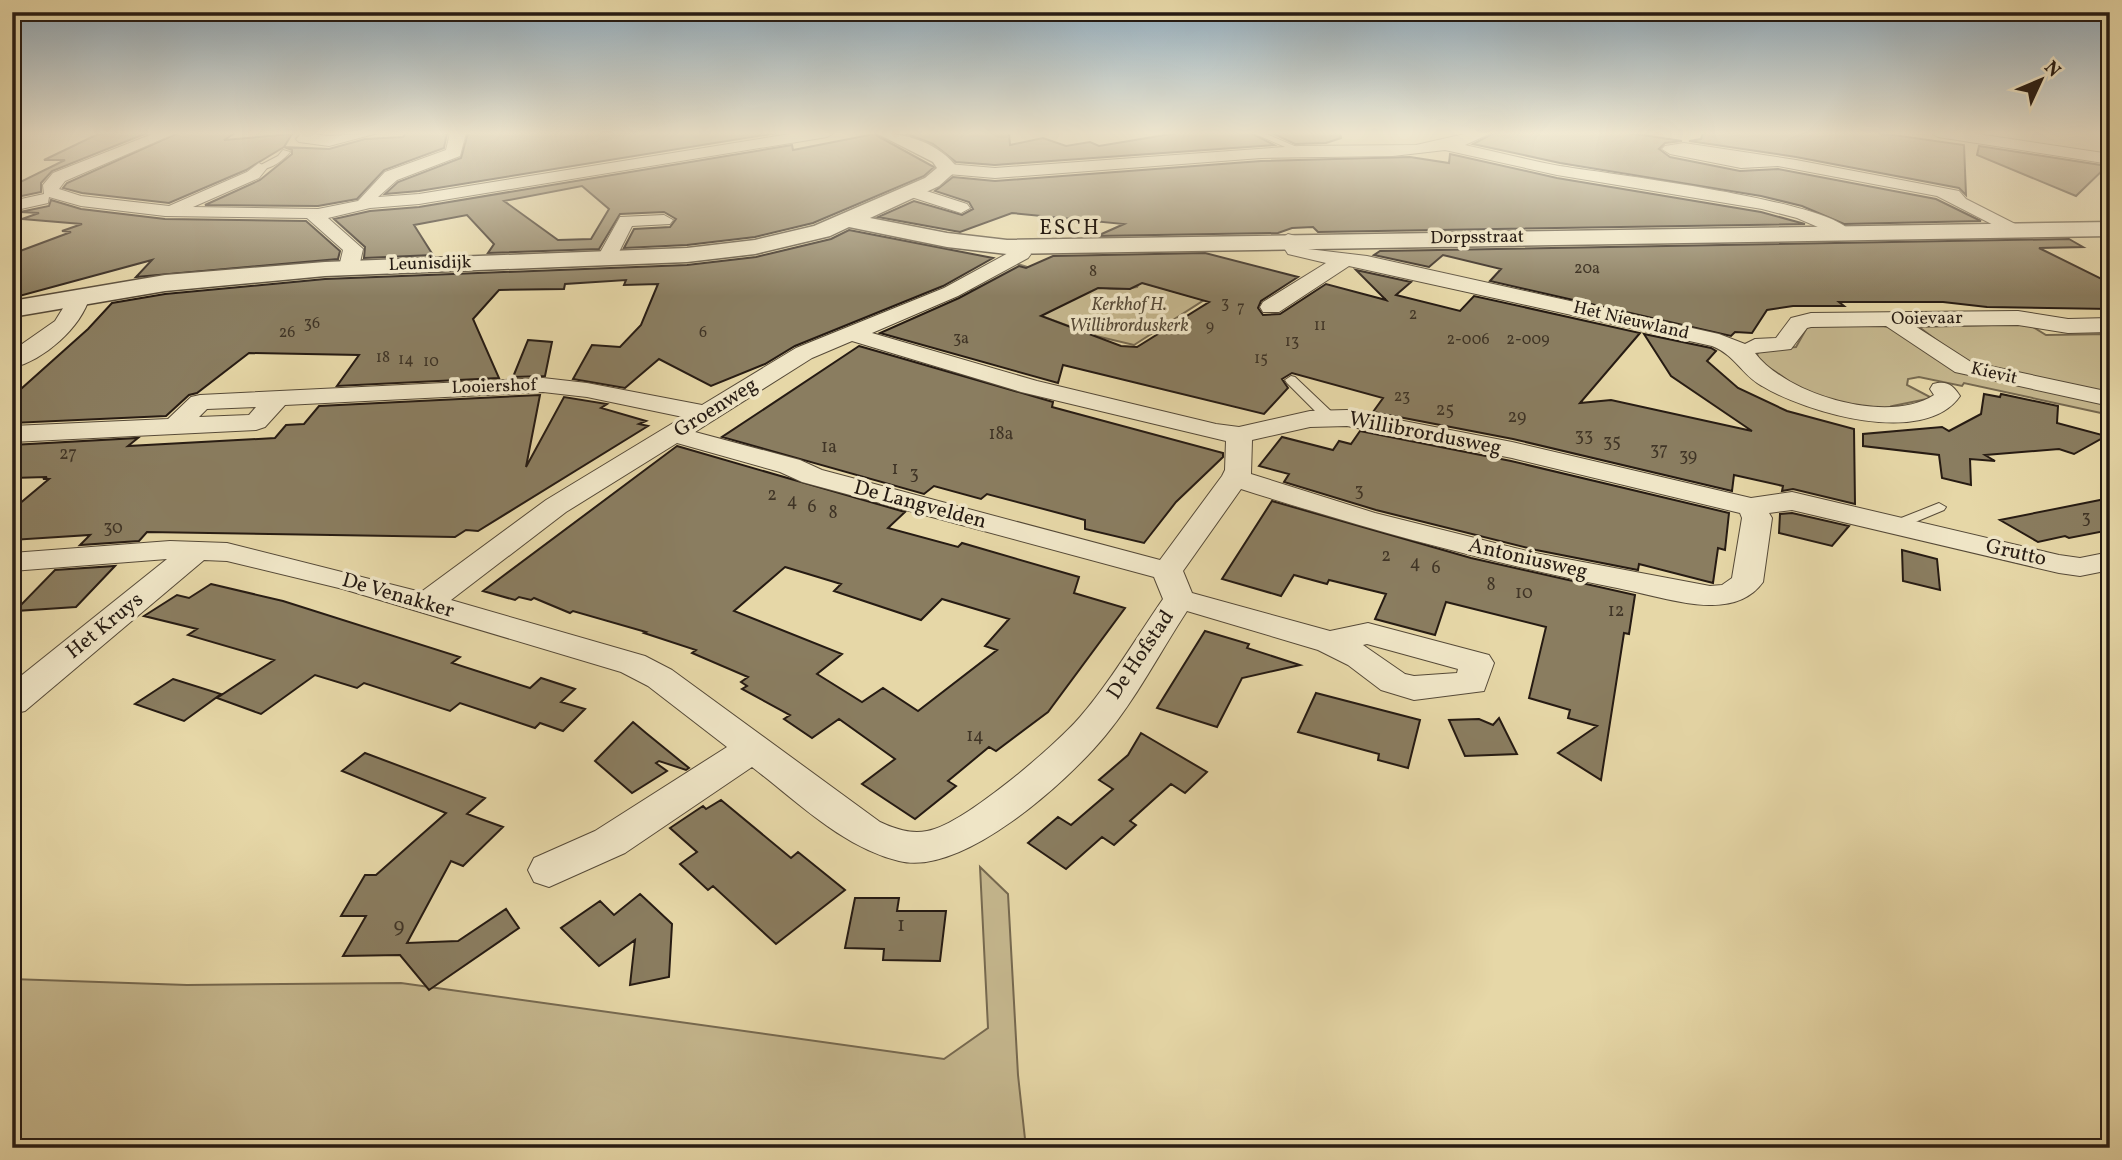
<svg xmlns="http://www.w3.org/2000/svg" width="2122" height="1160" viewBox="0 0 2122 1160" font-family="Vollkorn,serif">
<rect width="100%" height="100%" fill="#e6d7a7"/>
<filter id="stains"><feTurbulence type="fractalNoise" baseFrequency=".00286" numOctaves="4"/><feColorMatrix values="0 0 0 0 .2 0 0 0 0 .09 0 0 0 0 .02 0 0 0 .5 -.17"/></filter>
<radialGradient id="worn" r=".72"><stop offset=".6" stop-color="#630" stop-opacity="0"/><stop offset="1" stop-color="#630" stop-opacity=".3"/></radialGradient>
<path fill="#c5b78e" stroke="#766950" stroke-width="2" d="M1012,262C1051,274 1097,296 1137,287L1140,282L1204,300L1134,345L1096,336L966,288Z
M1809,324H1875L1893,328L1955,370L2110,403V415L1964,383L1962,386L1919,377L1908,379L1907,385L1932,398L1892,406L1895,409C1877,409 1819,401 1805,393C1790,384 1775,368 1760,364L1757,354L1761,350L1796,347Z
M2028,324L2046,335L2110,334V396L1970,365L1919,327Z
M980,867L1008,894L1018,1075L1026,1148H12V979L187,985L401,983L944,1059L988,1028Z"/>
<path fill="#8a7d60" stroke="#261b13" stroke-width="2" fill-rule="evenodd" d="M113,133H147L52,171L41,183V192L12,198V186L65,160H44L98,134Z
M178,133H235L224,140L292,134L284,147L329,149L365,139L403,137L406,133H447L444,148L384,170L357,199L318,206L205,205L260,180L292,154V150L284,147L246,170L169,203L82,193L63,188L67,183Z
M468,133H777L419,191L385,194L398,182L461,158Z
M904,133H1009L1010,145L1043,138L1066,146L1090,142L1099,146L1177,133H1251L1274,145L995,165L956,162L933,144Z
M1272,133H1340L1341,138L1326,143L1295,144Z
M1494,133H1629L1682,141L1665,143L1659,149L1670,157L1740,171L1778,169L1936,199L1981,221L1844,224L1802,206L1761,196L1560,163L1473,144Z
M1703,133H1879L1964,145L1966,195L1959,188L1796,157L1689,141L1701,139Z
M874,134L934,167L924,176L813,223L755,237L687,245L624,248L634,229L670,227L676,219L664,212L620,214L599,249L488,253L494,244L467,215L414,225L433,255L364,258L365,247L334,219L370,211L419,207L792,145L793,150ZM582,186L609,209L591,239L558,240L504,201Z
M1979,146L2107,166L2076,196L1977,155Z
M1450,154L1557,178L1761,212L1805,224L1318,232L1313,227L1292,228L1278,233L1097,236L1124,224L1012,213L960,232L878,217L914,201L962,215L973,209L969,202L935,191L953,177L995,181L1261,161L1410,157L1449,163Z
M51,200L81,209L165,219L306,221L340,251L338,259L136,277L152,260L12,298V254L71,232L62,231L82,224L22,219L39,213L20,212L49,206Z
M849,230L993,258L943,286L795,346L765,364L711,386L659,359L625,388L573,379L592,345L620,347L641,325L658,284L624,285L626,280L565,284L564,289L499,290L473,319L499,378L337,386L359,355L249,353L197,393L189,395L166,416L12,423V397L88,329L112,303L165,294L325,279L687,265L756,257L831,239Z
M2069,239L2083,247L2039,248L2110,283V309L1987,307L1943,302H1839L1844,306H1793L1767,310L1752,333L1735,332L1731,336L1490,281L1501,269L1443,255L1429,267L1374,255L1380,251Z
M1205,253L1298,277L1261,301L1258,308L1263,315L1280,314L1326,284L1386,300L1356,270L1411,282L1396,295L1460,311L1474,296L1640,333L1580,403L1611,400L1752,431L1671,376L1644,334L1711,348L1716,351L1707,361L1738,388L1787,411L1854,429L1855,504L1793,489L1782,491L1783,486L1734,475L1732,491L1513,439L1373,412L1383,398L1292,373L1282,379L1288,388L1264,414L1063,365L1058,383L880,333L959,298L1019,266L1026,268L1053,256ZM1142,283L1209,302L1137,347L1121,346L1041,316L1098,288L1130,289Z
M528,340L552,342L545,376L513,377Z
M859,346L1053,402L1052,407L1223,453V457L1176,502L1144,543L1085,529V520L987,494L981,499L934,486L924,494L722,437Z
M1984,394L2000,397L2001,394L2058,406L2057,423L2106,436L2074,454L2059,449L1985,455L1995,461L1970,459L1971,485L1942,478L1939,455L1863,446V434L1942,427L1949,431L1981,414Z
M540,395L526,467L564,397L607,404L601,408L646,421L639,424L648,426L478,531L466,530L455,537L147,532L139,541L80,545L90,535L12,540V510L49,479H43L47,477L12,478V445L138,438L128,446L275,438L286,425L304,424L319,406Z
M1360,431L1511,461L1729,513L1725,550L1718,548L1713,583L1639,564L1638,570L1536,550L1376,510L1284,482L1289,474L1259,466L1282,437L1333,450L1339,441L1351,444Z
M677,446L905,512L888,528L958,547L962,543L1079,577L1074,593L1125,608L1048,712L996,751L989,747L948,781L956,786L915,819L862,784L895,759L839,719L812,738L784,719L790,715L742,689L747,686L741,682L748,677L692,653L696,650L644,633L646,632L573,611L570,613L534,598L531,600L519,597L515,600L483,591ZM785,567L841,584L834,591L921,620L942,599L1009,619L985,646L997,650L918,711L883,688L862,702L817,674L842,654L734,611Z
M2110,498V530L2069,538L2065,536L2038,542L2000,520Z
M1272,501L1471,558L1635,595L1629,634L1624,633L1601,780L1558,753L1597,726L1568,718L1570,710L1529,698L1546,627L1446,602L1435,635L1375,619L1386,594L1329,580L1327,584L1294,575L1281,596L1222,579Z
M1792,513L1849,526L1832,546L1779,533L1780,514Z
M1902,550L1937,559L1940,590L1903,581Z
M115,566L76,607L15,611L55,570Z
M211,584L283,601L460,657L452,663L530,688L541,678L575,689L561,702L585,709L563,731L540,723L535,728L460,703L450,711L364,683L357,688L315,675L261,714L217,698L274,660L188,635L197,629L144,616L177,595L189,598Z
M1205,631L1249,644L1247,648L1300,665L1242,678L1217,727L1157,708Z
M173,679L221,694L184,721L135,704Z
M1316,693L1420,720L1408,768L1378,760L1379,754L1298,732Z
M1499,718L1517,754L1465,756L1449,720L1479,719L1493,725Z
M633,722L646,733L689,768L686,770L659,761L656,763L667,771L632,793L595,761Z
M1141,733L1207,772L1185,793L1171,784L1130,821L1136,825L1114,845L1102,837L1066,869L1028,843L1058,817L1071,825L1113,789L1099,780L1128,755Z
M365,753L485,798L467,814L503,827L463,866L451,861L407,943L458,941L506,909L519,928L429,990L400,955L343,956L366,916H341L365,875H376L446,813L342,771Z
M721,800L791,858L798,852L845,890L776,944L713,886L708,890L680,864L697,852L670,828L703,806L706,809Z
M640,894L672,924L669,977L630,985L635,940L599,966L561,928L600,901L614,915Z
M855,898H899L897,911H946L940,961L883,960L884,949L845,948Z"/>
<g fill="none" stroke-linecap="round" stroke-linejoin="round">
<defs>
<path id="service" d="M1253,133H1264L1306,151L1299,153Z
M283,150L290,152C283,161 266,173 255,168L278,156Z
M1291,376L1295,377L1334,414V420H1324L1287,383L1285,380Z
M1939,503L1946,507L1944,510L1901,528L1896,529L1889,525L1891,522Z"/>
<path id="minor" d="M155,133H176L65,181L59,189L81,196L169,206L247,172L259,163L267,168L259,178L193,207L318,209L358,201L385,172L446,150L450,133H466L460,156L397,180L378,197L419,194L796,133H834L827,137L419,204L370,208L328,218L363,249L359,267L349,273L339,267L343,250L307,218L165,216L81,206L49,197L48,203L12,211V201L44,194L43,185L53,173Z
M302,133L329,136L378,133L329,146L299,142L296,139Z
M1469,133H1491L1465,145C1497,152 1528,160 1560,166C1609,174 1826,200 1850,231L1841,237L1797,218L1762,209L1557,175L1445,150L1393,156L1261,158L995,178L948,174L940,169L948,164L995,168L1299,146L1416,145Z
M1931,133H1971L2110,154V164L1938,137Z
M1684,143L1796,160L1959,191L1966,199L2027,230L2018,236L2011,234L1937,196L1778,166L1741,168L1670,154L1662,149L1665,146Z
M911,186L967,204L970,208L961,213L905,195L902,191Z
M664,215L673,220L670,224L632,226L614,262H600L597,258L620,217Z
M1288,234L1295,236L1308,249L1367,256L1719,334L1745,344L1755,339L1776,338L1791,318L1811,313L2018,311L2068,319L2110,318V332L2068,333L2018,325L1915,326L1971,362L2110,392V406L1955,372L1886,326L1811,327L1807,328L1791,349L1755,353C1787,395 1888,425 1934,395L1930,389L1933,384C1947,380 1953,385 1960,396C1924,448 1805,412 1762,386C1742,375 1735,355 1712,346L1349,266L1279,312H1263L1260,307L1263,302L1326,263L1288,254L1279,240Z
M1018,241L1025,243L1031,254L1028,258L958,296L872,333L1037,381L1216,424L1239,427L1310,411L1347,410L1512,442L1751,498L1792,492L2059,555L2080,558L2110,552V570L2080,576L2059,573L1792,510L1769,513L1772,518L1763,582C1751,599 1731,605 1712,605C1685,606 1640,592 1612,587C1486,562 1363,528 1241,489L1183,571L1192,593L1330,631L1368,623L1489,655L1494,663L1484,691L1414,700L1381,690L1348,665L1318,650L1187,611C1160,652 1136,699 1105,736C1067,782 962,877 899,861C842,847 798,802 752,767L625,853L549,887L534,882L528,870L534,858L595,831L727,747L648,686L621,672L343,589L227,561L204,560L25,711L12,714V683L167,559L12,571V553L170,541L227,543L421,592L546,500L683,417L587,397L543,392L285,405L265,427L256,430L12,442V426L168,419L191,397L200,395L543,378L587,383L702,405L796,348L944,288L1010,252L1011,243ZM852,341L1021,392L1226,441L1225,470L1222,476L1160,560L822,470L800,460L695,432L812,358ZM256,407L249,415L199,417L207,409ZM1347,426L1512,458L1740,513L1742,518L1732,578L1722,585L1710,586L1535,553L1375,513L1251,474L1252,440L1310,427ZM677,443L780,472L802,482L1154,577L1163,599C1136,638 1111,681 1080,717C1056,745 962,826 927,831C910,834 895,829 880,822L672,670L645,656L451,600L566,512ZM1367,644L1458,669L1457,673L1414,676L1405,674L1363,645Z
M80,290L90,296C81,328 44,360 12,368V351L55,321L73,292Z"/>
<path id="tertiary" d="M876,133C906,133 940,143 958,169L939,186L870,218L947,233L1007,240L2110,222V236L1007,254L947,247L849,227L830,236L755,254L687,262L325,276L165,291L12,317V301L165,275L325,262L687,248L755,240L814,226L925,178L937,168L933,162Z"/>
</defs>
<use href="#service" stroke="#564a38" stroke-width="2"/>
<use href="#minor" stroke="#564a38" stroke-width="2"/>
<use href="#tertiary" stroke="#564a38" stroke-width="3"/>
<use href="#service" fill="#efe5c6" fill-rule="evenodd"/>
<use href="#minor" fill="#efe5c6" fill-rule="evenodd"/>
<use href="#tertiary" fill="#efe5c6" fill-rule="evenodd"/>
</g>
<linearGradient id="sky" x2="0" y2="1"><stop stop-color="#8da8ba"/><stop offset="0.45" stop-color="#f4edd7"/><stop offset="1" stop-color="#f4edd7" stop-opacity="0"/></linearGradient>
<rect width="2122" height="296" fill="url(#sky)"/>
<g text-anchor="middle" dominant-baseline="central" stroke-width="7" stroke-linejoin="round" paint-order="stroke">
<g font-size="16" fill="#3f3426">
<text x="1587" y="269">20a</text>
<text x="1093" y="272">8</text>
<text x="1225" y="304">3</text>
<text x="1241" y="308">7</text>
<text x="1413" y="315">2</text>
<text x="312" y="324">36</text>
<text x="1320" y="326">11</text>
<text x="1210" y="327">9</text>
<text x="287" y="333">26</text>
<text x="703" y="333">6</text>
<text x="961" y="339">3a</text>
<text x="1468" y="340">2-006</text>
<text x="1528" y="340">2-009</text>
<text x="1292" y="342">13</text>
<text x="383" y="358">18</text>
<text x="1261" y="359">15</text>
<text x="406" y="360">14</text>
<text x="431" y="362">10</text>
<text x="1402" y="397">23</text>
</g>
<g font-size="18" fill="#261b13" stroke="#efe5c6">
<text transform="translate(1477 238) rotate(-1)">Dorpsstraat</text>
<text transform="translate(430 264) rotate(-2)">Leunisdijk</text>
<text transform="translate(1927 319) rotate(-1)">Ooievaar</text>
<text transform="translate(1631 321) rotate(13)">Het Nieuwland</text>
<text transform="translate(1994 374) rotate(13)">Kievit</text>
<text transform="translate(494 387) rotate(-2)">Looiershof</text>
</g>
<g font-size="18" font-style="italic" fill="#564a38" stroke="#efe5c6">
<text x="1129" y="305">Kerkhof H.<tspan x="1129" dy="21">Willibrorduskerk</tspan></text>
</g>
<g font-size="18" fill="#3f3426">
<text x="1445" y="410">25</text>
<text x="1517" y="417">29</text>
<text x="1001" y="434">18a</text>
<text x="1584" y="436">33</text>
<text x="1612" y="442">35</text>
<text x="829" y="447">1a</text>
<text x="1659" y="450">37</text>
<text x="68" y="454">27</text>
<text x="1688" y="456">39</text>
<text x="895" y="469">1</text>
<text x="914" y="474">3</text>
<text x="1359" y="491">3</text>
<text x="772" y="495">2</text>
<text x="792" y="501">4</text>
<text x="812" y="507">6</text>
<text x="833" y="513">8</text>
<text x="2086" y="518">3</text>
<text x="113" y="528">30</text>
<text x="1386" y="556">2</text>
<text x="1415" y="563">4</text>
<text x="1436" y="568">6</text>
<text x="1491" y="585">8</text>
<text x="1524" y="593">10</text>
<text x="1616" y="611">12</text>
<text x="975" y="736">14</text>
</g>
<g font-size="21" letter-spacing="2" fill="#261b13" stroke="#efe5c6">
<text x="1070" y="228">ESCH</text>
</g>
<g font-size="21" fill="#261b13" stroke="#efe5c6">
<text transform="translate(716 408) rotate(-32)">Groenweg</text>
<text transform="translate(1425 434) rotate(11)">Willibrordusweg</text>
<text transform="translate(920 505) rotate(15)">De Langvelden</text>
<text transform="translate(2016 553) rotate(13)">Grutto</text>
<text transform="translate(1528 559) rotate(13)">Antoniusweg</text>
<text transform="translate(398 596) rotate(16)">De Venakker</text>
<text transform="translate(105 626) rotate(-39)">Het Kruys</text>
<text transform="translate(1141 655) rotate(-56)">De Hofstad</text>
</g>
<g font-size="21" fill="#3f3426">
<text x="901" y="925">1</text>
<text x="399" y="926">9</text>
</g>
</g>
<rect width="2122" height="1160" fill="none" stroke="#e6d7a7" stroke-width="42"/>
<rect x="14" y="14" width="2094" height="1132" fill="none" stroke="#261b13" stroke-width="3.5"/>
<rect x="21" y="21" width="2080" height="1118" fill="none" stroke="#261b13" stroke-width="2"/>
<g transform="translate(2041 80) rotate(46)" stroke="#efe5c6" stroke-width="5" paint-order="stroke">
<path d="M0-5L12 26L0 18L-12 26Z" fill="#261b13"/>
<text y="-10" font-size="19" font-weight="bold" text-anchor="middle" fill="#261b13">N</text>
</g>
<rect width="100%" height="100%" filter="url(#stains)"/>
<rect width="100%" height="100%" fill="url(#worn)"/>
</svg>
